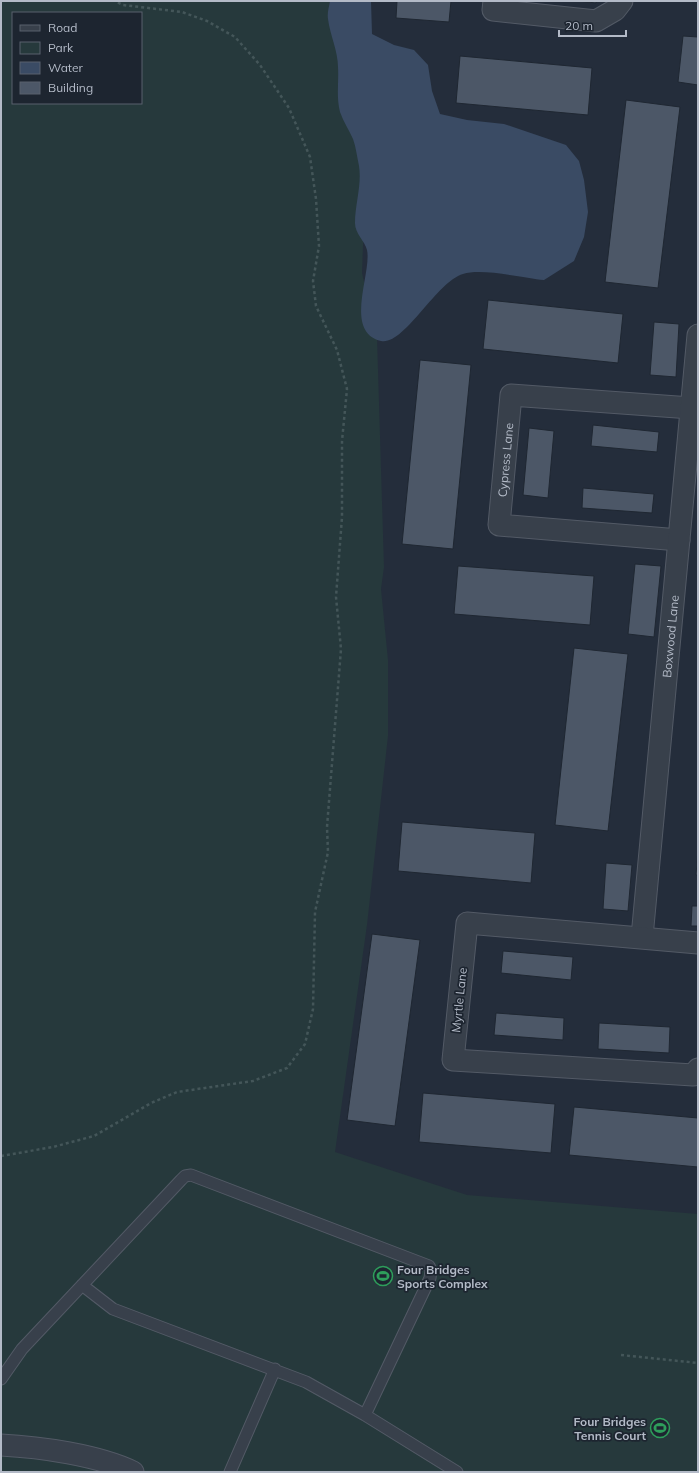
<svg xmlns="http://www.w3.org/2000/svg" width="699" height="1473" viewBox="0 0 699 1473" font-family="Mulish,sans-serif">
<rect width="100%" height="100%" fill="#242d3b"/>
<path fill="#26393c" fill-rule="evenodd" d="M1,1H330C327,25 331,36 343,56L365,192L362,273L377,337L384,567L381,589L388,660V736L367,925L335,1152L467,1195L698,1214V1472H1ZM13,13H141V103H13Z"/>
<path fill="#3a4b64" d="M330,1H371L372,34L394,45L414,50L428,65L432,91L440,114L467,120L504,124L566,145L579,161L584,180L588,212L584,237L574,261L544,280C524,278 482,268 463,274C436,282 404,346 381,341C343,332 372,273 367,250C365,241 355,234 355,223C355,204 362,185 359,166C357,157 356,147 353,139C349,130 343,121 340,112C336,96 339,82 338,67C338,51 330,35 328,19C327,13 329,7 330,1Z"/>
<path fill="#4c5767" stroke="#1f2732" d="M397,1H451L449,22L396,18Z
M579,1H596V3Z
M683,36L698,37V85L678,82Z
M460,56L592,68L588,115L456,103Z
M626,100L680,107L658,288L605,282Z
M488,300L623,314L618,363L483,349Z
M654,322L679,324L676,377L650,375Z
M420,360L471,365L453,549L402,544Z
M593,425L659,432L657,452L591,446Z
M529,428L554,431L548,498L523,495Z
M583,488L654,494L652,513L582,508Z
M635,564L661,566L654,637L628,634Z
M458,566L594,576L590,625L454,614Z
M574,648L628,654L608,831L555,825Z
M402,822L535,833L531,883L398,871Z
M698,850V875H696Z
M606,863L632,865L628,911L603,909Z
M692,906H698V926H691Z
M372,934L420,940L395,1126L347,1120Z
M503,951L573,957L571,980L501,973Z
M496,1013L564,1018L563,1040L494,1035Z
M599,1023L670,1027L669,1053L598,1049Z
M423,1093L555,1104L551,1153L419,1142Z
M574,1107L698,1118V1167L569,1155Z"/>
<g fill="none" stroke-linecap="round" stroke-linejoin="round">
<defs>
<path id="service" d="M82,1285L113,1309L306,1382L365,1415L457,1472
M1,1379L22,1349L181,1180L185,1176L191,1175L429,1266L431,1270L430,1278L365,1415
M230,1472L275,1369"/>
<g id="minor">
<path d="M494,1L493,10L596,21L615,10L622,1"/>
<path id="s1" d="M679,540L499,525L511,395L691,408"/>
<path id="s2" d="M642,937L698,335"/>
<path d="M698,943L467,923L453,1060L693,1075L698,1069"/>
<path d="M1,1445C40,1447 98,1455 133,1472"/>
</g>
</defs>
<use href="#service" stroke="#535a66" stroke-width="13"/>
<use href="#minor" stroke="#535a66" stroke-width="23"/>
<path stroke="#445659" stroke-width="2.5" stroke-dasharray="3 3" stroke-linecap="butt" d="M1,1156L53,1147L94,1136L151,1103L177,1092L253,1081L287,1068L305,1044L313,1009L315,912L328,852L327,827L341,649L336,597L342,517V441L347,389L337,350L316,306L313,281L319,246L316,199L310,157L289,108L260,65L235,37L207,21L182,12L123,5L115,1
M621,1355L698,1363"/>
<use href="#service" stroke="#38404b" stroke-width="11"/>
<use href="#minor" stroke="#38404b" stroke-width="21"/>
</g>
<defs>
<symbol id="stadium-ring" viewBox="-11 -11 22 22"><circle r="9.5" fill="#1d2530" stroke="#2e9e5b" stroke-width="1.5"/><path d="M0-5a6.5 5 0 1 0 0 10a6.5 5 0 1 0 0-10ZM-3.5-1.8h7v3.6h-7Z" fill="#2e9e5b"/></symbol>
</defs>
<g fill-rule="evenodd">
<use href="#stadium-ring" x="372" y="1265" width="22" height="22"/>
<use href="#stadium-ring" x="649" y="1417" width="22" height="22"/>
</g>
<g text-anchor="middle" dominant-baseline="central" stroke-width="3.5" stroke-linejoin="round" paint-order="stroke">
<g font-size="12" fill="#b3bac7" stroke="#1d2530">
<text stroke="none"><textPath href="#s1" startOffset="246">Cypress Lane</textPath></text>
<text stroke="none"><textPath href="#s2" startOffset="302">Boxwood Lane</textPath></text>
<text transform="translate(459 1000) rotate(-84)">Myrtle Lane</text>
</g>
<g font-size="12" font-weight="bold" fill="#b3bac7" stroke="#1d2530" text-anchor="start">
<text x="397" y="1269">Four Bridges<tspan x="397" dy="14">Sports Complex</tspan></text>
<text x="646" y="1421" text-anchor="end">Four Bridges<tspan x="646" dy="14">Tennis Court</tspan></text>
</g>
</g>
<rect width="699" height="1473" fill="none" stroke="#b3bac7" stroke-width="4"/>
<rect x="12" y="12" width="130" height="92" fill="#1d2530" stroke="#59616c"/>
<rect x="20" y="25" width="20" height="6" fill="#38404b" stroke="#59616c"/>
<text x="48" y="32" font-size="12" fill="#b3bac7">Road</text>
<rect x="20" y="42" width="20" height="12" fill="#26393c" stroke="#59616c"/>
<text x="48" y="52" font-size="12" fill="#b3bac7">Park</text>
<rect x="20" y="62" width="20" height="12" fill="#3a4b64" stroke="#59616c"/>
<text x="48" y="72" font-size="12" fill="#b3bac7">Water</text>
<rect x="20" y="82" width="20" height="12" fill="#4c5767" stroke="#59616c"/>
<text x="48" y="92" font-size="12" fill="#b3bac7">Building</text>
<path d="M559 30v6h67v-6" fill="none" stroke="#b3bac7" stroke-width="2"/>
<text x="565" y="30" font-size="12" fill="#b3bac7" stroke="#1d2530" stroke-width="3" paint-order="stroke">20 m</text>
</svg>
